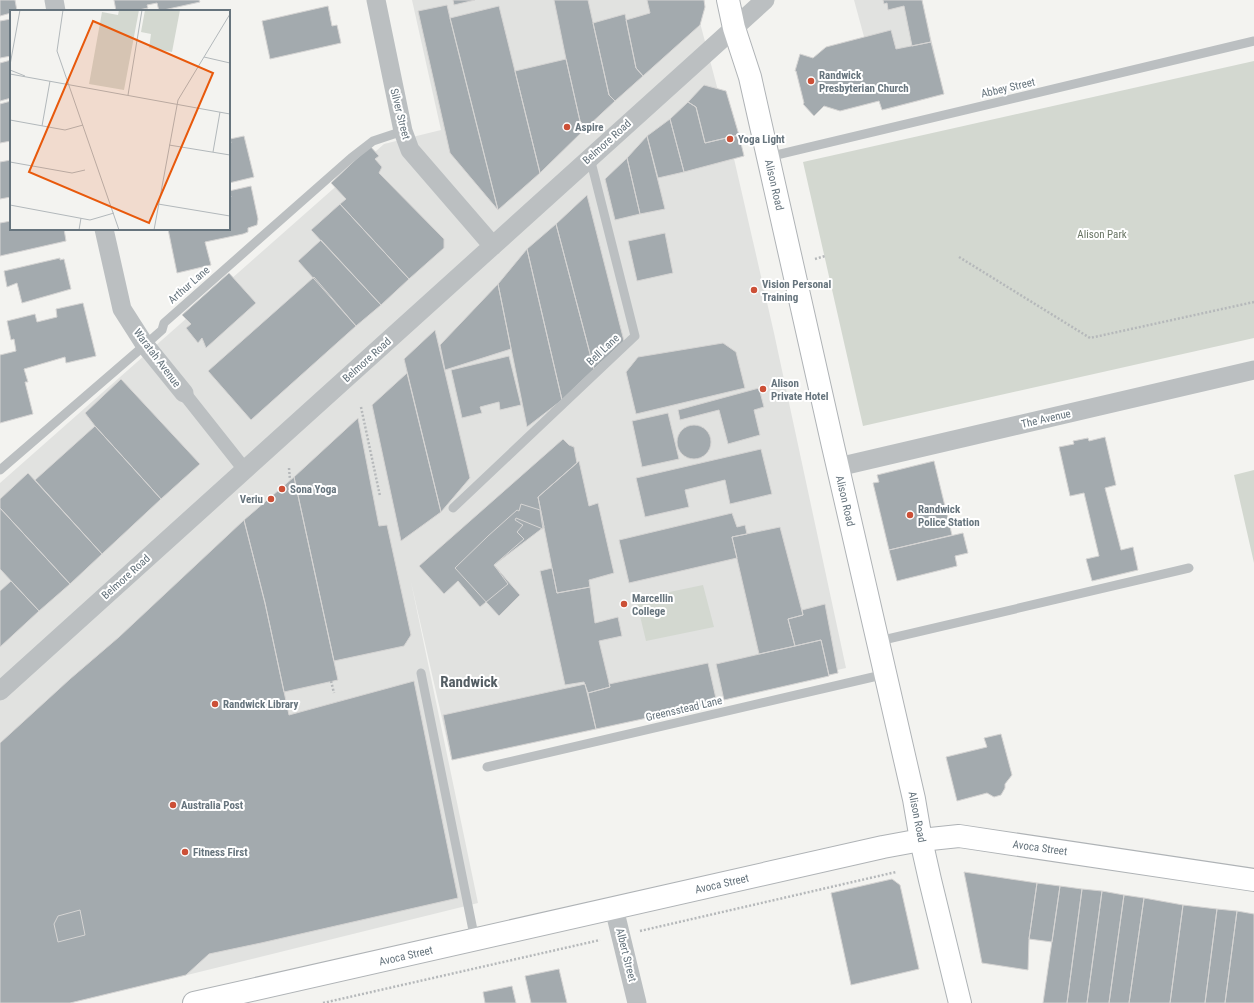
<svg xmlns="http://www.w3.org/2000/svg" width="1254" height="1003" viewBox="0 0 1254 1003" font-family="'Roboto Condensed',sans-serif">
<rect width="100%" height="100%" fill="#f3f3f0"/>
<path fill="#e1e2e0" d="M412,0H694L721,102L774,333L846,668L451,758L411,582L478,903L179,977L59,1003H0V483L384,144L441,130Z
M854,0H922L944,94L884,110Z"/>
<path fill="#d3d8d0" d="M1254,61V338L863,426L803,162Z
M1254,470V563L1234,475Z
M703,585L714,627L646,641L636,599Z"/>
<path fill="#a3aaae" stroke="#d5d4d3" d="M0,0H15L17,11H11V13L0,16Z
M114,0H199L200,2L159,11L157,3L147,5L148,8L134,11H116Z
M453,0H475L454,5Z
M554,0H588L609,95L615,101L586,128L580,121L566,59Z
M647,0H704L705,7L700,25L643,76L636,68L626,20L650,13Z
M883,0H922L931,42L912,46L904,6L888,10L887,3L884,4Z
M447,5L450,18L498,210L450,153L418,11Z
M328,6L332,26L337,25L341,43L270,59L262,21Z
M499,6L540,173L498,210L450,18Z
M625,14L636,68L643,76L615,101L609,95L593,23Z
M11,19V56L0,58V21Z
M891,30L896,49L931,42L944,94L882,110L879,101L840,111L824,106L814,116L803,104L804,103L796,71H795L800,54L813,58L826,47Z
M566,59L580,121L586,128L540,173L515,71Z
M11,60V98L0,101V63Z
M704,85L726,91L739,135L705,143L696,107L688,102Z
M11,101V141L0,143V104Z
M688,102L696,107L705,143L739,135L744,156L684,172L670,119Z
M670,119L684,172L658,178L647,136Z
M244,136L254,177L229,183V144L231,143L230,139Z
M647,136L665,209L640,214L627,158Z
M370,146L379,156L375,159L382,167L379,173L444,239V248L409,279L340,204L346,199L331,183Z
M627,158L640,214L615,220L605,179Z
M11,160V197L0,199V162Z
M251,186L258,219L257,225L248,228V232L243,234L205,242L211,265L177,273L168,229H229V197H231L229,191Z
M587,195L624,341L594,369L556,224Z
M340,204L409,279L381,305L311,230Z
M11,221V229H64L66,241L0,256V223Z
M556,224L594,369L562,400L527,249Z
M665,233L673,273L637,281L628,241Z
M321,240L381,305L356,326L298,261Z
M527,249L562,400L527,427L498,284Z
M60,258V260L64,259L71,289L22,303L17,283L7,287L4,271Z
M229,273L256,303L206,348L202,338L198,343L186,328L191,324L182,315Z
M314,277L356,326L251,420L208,371Z
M498,284L511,349L445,370L440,345Z
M83,303L96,356L66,363L65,357L24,369L28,382H25L33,414L0,423V355L16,351L14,339L11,340L7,321L35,314L37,322L57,317L56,309Z
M435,330L470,478L441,512L404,359Z
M723,343L736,352L745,388L636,414L626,372L638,357Z
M509,356L521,405L500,410L499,402L480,407L482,413L462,418L451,370Z
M407,373L441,512L401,541L372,405Z
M121,379L200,464L161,499L95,426L85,413Z
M759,388L764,407L754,410L760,435L728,444L719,410L680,420L678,410Z
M668,413L679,459L642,467L632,421Z
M358,418L379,526L387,525L411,635L404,646L334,661L294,477Z
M677 442a17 17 0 1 1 34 0a17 17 0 1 1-34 0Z
M95,426L161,499L102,554L35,480Z
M1105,437L1116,485L1105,488L1121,550L1133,547L1138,570L1092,581L1086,559L1099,556L1084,493L1070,496L1059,447L1074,444L1073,441L1088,438L1089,441Z
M563,439L569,445L574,447L577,463L538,497L544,527L494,565L508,584L480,607L458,581L444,594L419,566Z
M761,449L772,494L730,504L725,480L685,490L689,507L645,517L636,478Z
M579,461L589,506L598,503L614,573L589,580L590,587L557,593L538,497Z
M934,461L952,535L889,550L873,483L879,482L877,475Z
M28,473L102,554L70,584L0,508V499Z
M294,477L338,680L284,692L265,603L244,520Z
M521,504L540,510L543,529L516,518L515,520L523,525L517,532L524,539L494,565L520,595L499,616L455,568L488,536L517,510L519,511Z
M0,508L70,584L39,611L0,569Z
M732,513L737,527L745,525L747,534L732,537L737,558L629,583L619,540Z
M244,520L265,603L289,715L414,681L458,898L261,943L209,954L186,975L70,1003H0V743L70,679L119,637Z
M780,527L803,615L788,619L795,646L759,654L732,537Z
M963,533L968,553L955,556L957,566L897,581L889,550Z
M552,568L557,593L590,587L595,623L618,617L622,636L599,641L610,687L588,693L584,682L565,685L540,571Z
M11,581L39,611L0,647V591Z
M825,604L838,673L829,675L821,640L795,646L788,619L803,615L802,610Z
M821,640L829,676L724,700L716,664Z
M708,663L717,703L596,729L588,693L610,687L609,684Z
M585,684L596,729L452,760L443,715Z
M1001,734L1012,775L1005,784V788L1001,795L994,797L987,793L957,801L946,757L987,747L984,738Z
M964,872L1037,883L1029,939L1028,970L982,963Z
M892,879L900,885L919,969L851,985L831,893Z
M1037,883L1060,886L1052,942L1029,939Z
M1060,886L1082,889L1067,1003H1043Z
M1082,889L1102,891L1087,1003H1067Z
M1102,891L1124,895L1109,1003H1087Z
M1124,895L1144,898L1129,1003H1109Z
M1144,898L1183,905L1170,1003H1129Z
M1183,905L1217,909L1205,1003H1170Z
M1217,909L1237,911L1225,1003H1205Z
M80,910L85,935L58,942L54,924L58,916Z
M1237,911L1254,914V1003H1225Z
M559,969L567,1003H531L525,976Z
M512,986L516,1003H485L483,992Z"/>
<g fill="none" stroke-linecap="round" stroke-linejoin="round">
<defs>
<path id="secondary" d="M921,840L930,880L960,1003"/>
<path id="primary" d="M728,0L734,28L750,77L833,446L914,799L921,840
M194,1003L883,847L921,840L959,836L1254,880"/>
</defs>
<use href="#secondary" stroke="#aeb3b6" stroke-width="24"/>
<use href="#primary" stroke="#afb3b6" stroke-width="24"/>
<path stroke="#b5b8ba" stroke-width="2.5" stroke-dasharray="2 2" stroke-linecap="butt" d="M959,257L1090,338L1254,302
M815,259L825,256
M361,407L380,496
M289,468L290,480
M331,681L334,693
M640,931L896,872
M323,1003L600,940"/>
<path stroke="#bbbfc1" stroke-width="9" d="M768,157L1254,41
M0,470L145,345L162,330L164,323L351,158L373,141L403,131
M453,508L635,336L590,158
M879,641L1189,568
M421,673L475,940
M487,767L886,674"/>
<path stroke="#bbbfc1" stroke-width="14" d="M184,393L245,470"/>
<path stroke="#bbbfc1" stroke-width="19" d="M54,0L56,11
M376,0L403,131L410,150L493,246
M104,229L122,309L145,345L184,393
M838,467L1254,370
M0,691L765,0
M614,908L637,1003"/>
<use href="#secondary" stroke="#fff" stroke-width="22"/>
<use href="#primary" stroke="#fff" stroke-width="22"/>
</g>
<g fill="#cc5037" stroke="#fff" stroke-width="1.5">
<circle cx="811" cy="81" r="4"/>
<circle cx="567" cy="127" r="4"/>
<circle cx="730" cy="139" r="4"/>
<circle cx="754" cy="290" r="4"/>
<circle cx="763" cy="389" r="4"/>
<circle cx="282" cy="489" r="4"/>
<circle cx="271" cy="499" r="4"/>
<circle cx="910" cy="515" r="4"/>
<circle cx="624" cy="604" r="4"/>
<circle cx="215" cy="704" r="4"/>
<circle cx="173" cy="805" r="4"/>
<circle cx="185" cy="852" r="4"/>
</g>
<g text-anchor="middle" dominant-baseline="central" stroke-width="4" stroke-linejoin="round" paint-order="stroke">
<g font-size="11" font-weight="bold" fill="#66747d" stroke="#fff" text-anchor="start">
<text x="819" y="75">Randwick<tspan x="819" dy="13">Presbyterian Church</tspan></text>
<text x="575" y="127">Aspire</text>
<text x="738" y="139">Yoga Light</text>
<text x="762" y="284">Vision Personal<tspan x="762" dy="13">Training</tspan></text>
<text x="771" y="383">Alison<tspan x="771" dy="13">Private Hotel</tspan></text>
<text x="290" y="489">Sona Yoga</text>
<text x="263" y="499" text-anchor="end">Veriu</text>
<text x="918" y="509">Randwick<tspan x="918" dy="13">Police Station</tspan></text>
<text x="632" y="598">Marcellin<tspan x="632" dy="13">College</tspan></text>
<text x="223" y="704">Randwick Library</text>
<text x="181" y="805">Australia Post</text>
<text x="193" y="852">Fitness First</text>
</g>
<g font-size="11" fill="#66747d" stroke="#fff">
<text transform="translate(1008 88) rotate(-13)">Abbey Street</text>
<text transform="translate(400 114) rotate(76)">Silver Street</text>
<text transform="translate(607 142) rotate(-42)">Belmore Road</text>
<text transform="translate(774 185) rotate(77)">Alison Road</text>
<text transform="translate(189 285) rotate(-41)">Arthur Lane</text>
<text transform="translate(603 350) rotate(-43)">Bell Lane</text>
<text transform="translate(157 358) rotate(53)">Waratah Avenue</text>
<text transform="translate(367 360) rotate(-42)">Belmore Road</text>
<text transform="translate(1046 419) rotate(-13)">The Avenue</text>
<text transform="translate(845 501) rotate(77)">Alison Road</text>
<text transform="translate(126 577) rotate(-42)">Belmore Road</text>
<text transform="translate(684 709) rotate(-13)">Greensstead Lane</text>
<text transform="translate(917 817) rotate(79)">Alison Road</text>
<text transform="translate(1040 848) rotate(8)">Avoca Street</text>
<text transform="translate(722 884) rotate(-13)">Avoca Street</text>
<text transform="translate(626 955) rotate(76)">Albert Street</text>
<text transform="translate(406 956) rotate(-13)">Avoca Street</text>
</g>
<g font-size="11" fill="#697564" stroke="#fff">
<text x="1102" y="234">Alison Park</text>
</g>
<g font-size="15" font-weight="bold" fill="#535d63" stroke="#fff">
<text x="469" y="682">Randwick</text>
</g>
</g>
<g transform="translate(10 10)">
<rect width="220" height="220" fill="#f3f3f0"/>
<path d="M109,0H129L114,80L79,74L92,2L108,5ZM135,0H170L162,42L139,38L141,24L131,22Z" fill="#d3d8d0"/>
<path fill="none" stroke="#b2b8bb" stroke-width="1" d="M53,0L47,41L109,220M194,47L220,53M0,55L10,0M0,60L15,66M0,64L220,104M118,85L132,0M0,110L55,120L73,115M32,116L40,71M159,135L220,145M203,142L210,102M0,152L62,163L75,160M148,194L220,206M0,195L80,210L104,203M69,220L71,208M144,220L168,90L220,4"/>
<path fill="#e8590c" fill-opacity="0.15" stroke="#e8590c" stroke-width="2" d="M83,11L203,63L139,213L19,162Z"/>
<rect width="220" height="220" fill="none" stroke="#66747d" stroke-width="2"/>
</g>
</svg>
